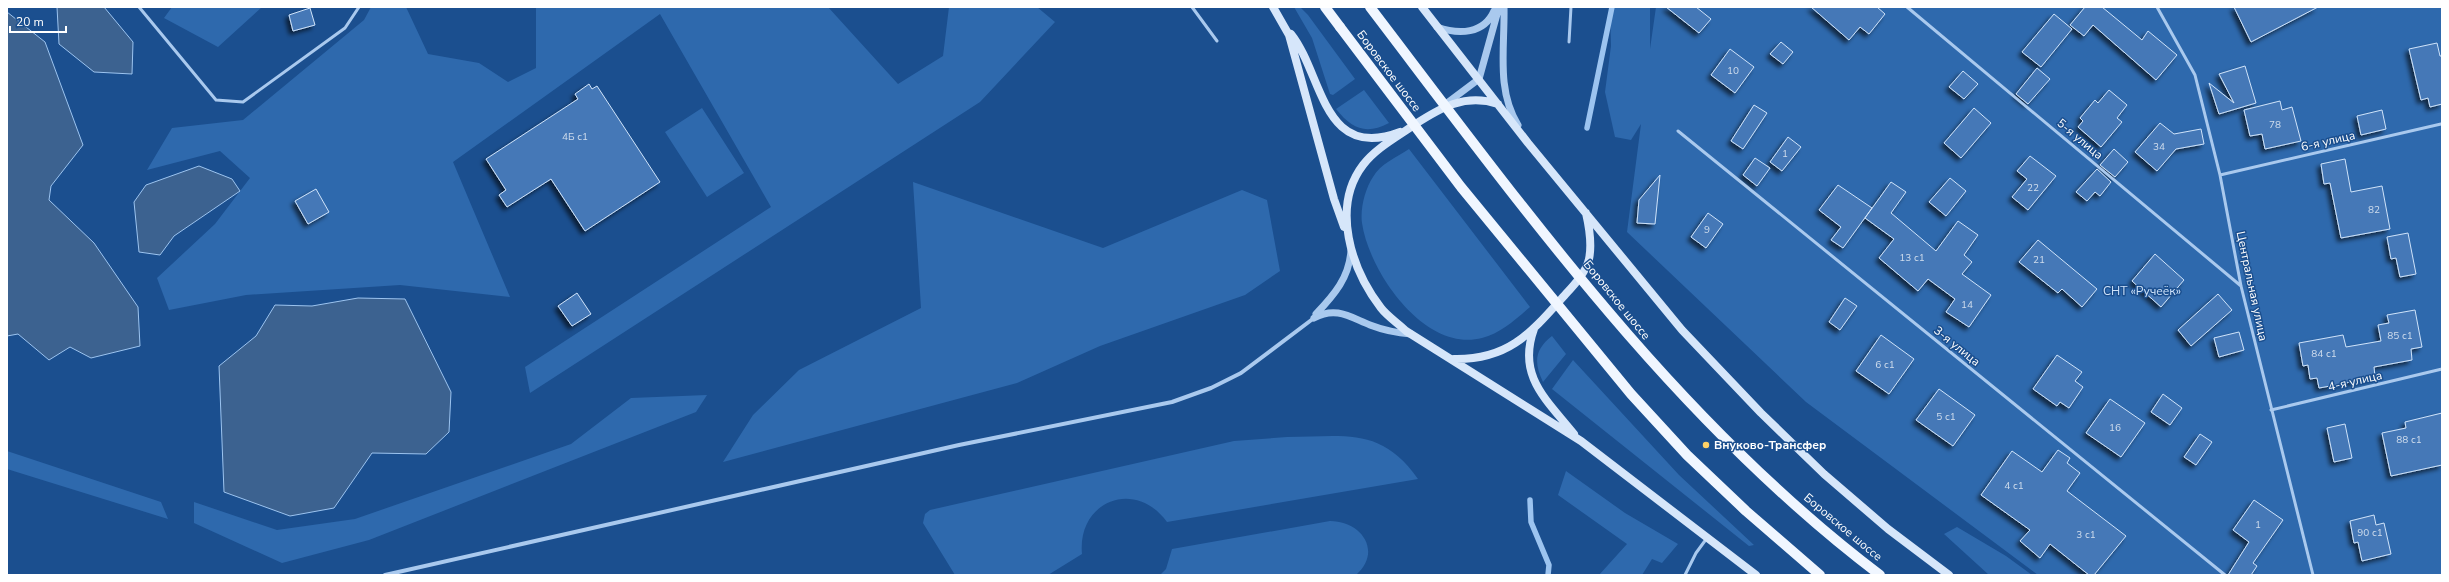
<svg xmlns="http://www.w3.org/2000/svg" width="2449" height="582" viewBox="0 0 2449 582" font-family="'Nunito Sans',sans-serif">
<defs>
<filter id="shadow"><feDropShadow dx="-3.5" dy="3.5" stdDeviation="2" flood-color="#0009"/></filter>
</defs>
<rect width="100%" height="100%" fill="#1b4f8f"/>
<path fill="#2e69ad" d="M172,7H262L218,47L164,18Z
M371,7H406L428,54L479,63L508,82L536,68V7H828L898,84L943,56L949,7H1037L1055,22L980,102L530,393L525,367L771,207L660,14L453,162L510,297L400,285L246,295L169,310L157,278L215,224L250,178L220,151L147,170L172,128L243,120L364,20Z
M1294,7H1300L1308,15L1355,79L1333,95L1330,94L1312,38Z
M1610,7H1650V49L1656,7H2442V575H2038L1806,402L1627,232L1641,124L1631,140L1615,137L1605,92L1611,46Z
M1364,90L1389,123C1366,135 1352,129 1336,109Z
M702,108L744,173L707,197L665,132Z
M1409,149L1530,307C1516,319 1501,333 1482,338C1425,353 1369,272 1362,223C1360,209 1365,189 1373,177C1380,164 1397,157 1409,149Z
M913,182L1103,248L1242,190L1267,200L1280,271L1245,295L1100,346L1017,383L723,462L753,415L799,370L921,308Z
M1552,336L1566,354L1543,382C1534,363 1534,350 1552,336Z
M1573,360L1679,475L1754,545L1749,546L1552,389Z
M707,395L696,412L369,540L282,563L194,523V502L277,530L355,519L571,444L631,398Z
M1287,437C1344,437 1381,426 1418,479L1167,522C1135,478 1077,501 1082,554L1048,575H955L923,523L925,514L930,510L1234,441Z
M7,451L161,502L168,519L7,469Z
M1566,471L1625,513L1678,544L1662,563L1652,559L1642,575H1599L1627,544L1558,495Z
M1330,521C1361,521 1383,551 1356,575H1160L1166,569L1172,549Z
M1957,527L2006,556L2032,575H1989L1944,534Z"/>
<path fill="#3c6290" stroke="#9cc4f0" d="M57,7H104L133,42L132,74L94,72L59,44Z
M7,12L45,42L83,145L51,186L49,200L94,243L138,307L140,346L91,358L70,347L49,360L18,334L7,336Z
M199,166L232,179L240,191L174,236L160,255L139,252L134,202L146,185Z
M358,298L405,299L451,392L449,432L426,454L372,453L334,508L290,516L224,492L219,366L256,336L275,305L312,306Z"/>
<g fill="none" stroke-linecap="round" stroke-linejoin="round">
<path stroke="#9cc4f0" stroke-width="5.5" d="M1587,128L1612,7
M1530,500L1531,522L1549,565L1548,575"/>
</g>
<path fill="#4478b7" stroke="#cfe3fa" filter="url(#shadow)" d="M1666,7H1696L1711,19L1699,33Z
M1811,7H1877L1885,14L1869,34L1860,27L1849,40Z
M2085,7H2102L2142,40L2148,31L2177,55L2156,80L2093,25L2084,36L2070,25Z
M2234,7H2318L2251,42Z
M310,8L315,25L293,31L289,15Z
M2054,14L2072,29L2041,67L2022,52Z
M1781,42L1793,52L1783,64L1770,54Z
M2437,43L2440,56H2442V104L2430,107L2428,98L2421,100L2409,49Z
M1730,49L1754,67L1735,93L1711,75Z
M2245,66L2256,103L2219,114L2209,83L2234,103L2219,74Z
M2037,68L2050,79L2028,104L2016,94Z
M1963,71L1978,84L1964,99L1949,87Z
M589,84L592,89L597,86L660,182L585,231L551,179L507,207L499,195L506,190L486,159L578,99L575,94Z
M2109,90L2127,105L2117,118L2122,122L2101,147L2078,127L2083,121L2080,118L2095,100L2098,103Z
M2280,101L2282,110L2292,107L2301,141L2265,149L2262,134L2250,136L2244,110Z
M1754,105L1767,113L1743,149L1731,141Z
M1974,108L1991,123L1961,158L1944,143Z
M2382,110L2386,129L2361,135L2357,116Z
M2160,123L2174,134L2201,129L2204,144L2176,149L2157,171L2135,152Z
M1788,137L1801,147L1782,171L1770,162Z
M2114,149L2128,162L2115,177L2100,165Z
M2030,156L2056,176L2028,210L2012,197L2027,179L2017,171Z
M1755,158L1770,168L1757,186L1743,175Z
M2345,159L2351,192L2382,186L2390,229L2341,238L2330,183L2324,184L2321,164Z
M2097,169L2111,182L2100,196L2095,192L2087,201L2076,192Z
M1660,175L1655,224L1637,223L1639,200Z
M1950,178L1966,191L1946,216L1929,202Z
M1891,182L1906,192L1891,213L1936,251L1958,221L1978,235L1964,255L1972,262L1962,274L1991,295L1969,327L1946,312L1955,299L1928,279L1918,291L1879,258L1894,239L1865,218Z
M1838,185L1872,208L1843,248L1831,240L1841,227L1819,210Z
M316,189L329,212L308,224L295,201Z
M1708,213L1723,224L1706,248L1691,237Z
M2408,233L2416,274L2400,277L2396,258L2391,259L2387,237Z
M2038,240L2097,289L2082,307L2062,289L2058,293L2019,262Z
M2155,254L2184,280L2161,307L2132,281Z
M577,293L591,314L572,326L558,306Z
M2218,294L2232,310L2191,346L2178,330Z
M1845,298L1857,306L1840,330L1829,322Z
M2415,310L2422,347L2411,349L2412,360L2374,367L2375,377L2336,385L2319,388L2317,378L2310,379L2308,365L2303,366L2299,343L2343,335L2346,347L2381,341L2378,325L2389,323L2387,315Z
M2239,332L2244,350L2219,357L2214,338Z
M1881,335L1914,359L1889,394L1856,371Z
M2057,355L2082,372L2075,381L2083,387L2069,408L2060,402L2057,406L2033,389Z
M1939,389L1975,415L1953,446L1916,420Z
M2163,394L2182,408L2170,425L2151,412Z
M2110,399L2145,423L2121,457L2086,433Z
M2442,413V465L2391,476L2382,433L2406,428L2405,422Z
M2345,424L2352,458L2334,462L2327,428Z
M2200,434L2212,442L2196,465L2184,457Z
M2058,450L2070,458L2067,463L2080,473L2067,491L2126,536L2094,575H2089L2050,544L2040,558L2020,541L2030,530L1981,495L2012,451L2042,472Z
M2254,500L2283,520L2253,563L2257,566L2251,575H2228L2249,542L2233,530Z
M2374,515L2376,525L2384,523L2391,554L2362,561L2358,542L2354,543L2350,521Z"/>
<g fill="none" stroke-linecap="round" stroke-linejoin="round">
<path stroke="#a9c9ee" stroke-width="3" d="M139,7L216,100L243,102L345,28L359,7
M1192,7L1217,41
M1907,7L2241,286
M2157,7L2195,75L2220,175L2241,286L2313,575
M1569,42L1571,7
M1678,131L2225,575
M2220,175L2441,124
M2271,410L2442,369
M1685,575L1696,553L1707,538"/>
<path stroke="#a9c9ee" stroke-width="4" d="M385,575L959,445L1172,402L1211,388L1241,373L1314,318"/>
<path stroke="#a9c9ee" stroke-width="7" d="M1504,7C1505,47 1496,90 1518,125
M1437,27C1459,35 1484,34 1494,11
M1443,106L1479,79L1499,7
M1316,314C1334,295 1350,277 1351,249
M1314,318C1336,306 1350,317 1370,325C1383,330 1397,333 1411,334"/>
<path stroke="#d6e6fa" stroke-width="8" d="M1273,7L1289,35L1334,199L1344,227
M1422,7L1528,143L1682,330L1761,413L1824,474L1888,529L1949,575
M1291,34C1323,74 1322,162 1400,132
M1498,104C1465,93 1440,108 1414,125C1397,137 1376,148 1363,165C1331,207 1351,269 1381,308C1388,317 1398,323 1406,331L1581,441L1756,575
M1534,329C1517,376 1546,399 1574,434
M1454,359C1508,360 1530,334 1563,297C1573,286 1586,273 1589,259C1592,245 1589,226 1586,213"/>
<path stroke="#f0f6ff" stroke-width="10" d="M1325,7L1340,27"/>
<path stroke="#f0f6ff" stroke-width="10" d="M1370,7C1524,209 1675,420 1880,575
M1340,27L1461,187L1631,394L1687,455L1746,511L1820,575"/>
</g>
<circle fill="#ffd166" stroke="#1b4f8f" stroke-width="1.5" cx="1706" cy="445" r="4"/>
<g text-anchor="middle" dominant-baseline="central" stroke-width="3" stroke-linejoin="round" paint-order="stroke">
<g font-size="10" fill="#d0dded">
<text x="1733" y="71">10</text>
<text x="2275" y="125">78</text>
<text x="575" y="137">4Б с1</text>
<text x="2159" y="147">34</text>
<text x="1785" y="154">1</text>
<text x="2033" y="188">22</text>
<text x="2374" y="210">82</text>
<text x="1707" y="230">9</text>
<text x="1912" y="258">13 с1</text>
<text x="2039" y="260">21</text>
<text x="1967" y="305">14</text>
<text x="2400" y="336">85 с1</text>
<text x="2324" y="354">84 с1</text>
<text x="1885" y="365">6 с1</text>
<text x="1946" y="417">5 с1</text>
<text x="2115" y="428">16</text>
<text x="2409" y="440">88 с1</text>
<text x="2014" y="486">4 с1</text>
<text x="2258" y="525">1</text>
<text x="2370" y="533">90 с1</text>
<text x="2086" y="535">3 с1</text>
</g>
<g font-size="12" fill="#fff" stroke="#1b4f8f">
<text transform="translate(1389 71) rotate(53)">Боровское шоссе</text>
<text transform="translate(2080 139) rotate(40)">5-я улица</text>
<text transform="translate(2328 141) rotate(-13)">6-я улица</text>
<text transform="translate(2252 286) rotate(78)">Центральная улица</text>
<text transform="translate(1617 300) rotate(51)">Боровское шоссе</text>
<text transform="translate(1957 346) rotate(39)">3-я улица</text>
<text transform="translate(2355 381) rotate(-13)">4-я улица</text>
<text transform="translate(1843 527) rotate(40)">Боровское шоссе</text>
</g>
<g font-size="12" fill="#cfe3fa" stroke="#1b4f8f">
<text x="2142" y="291">СНТ «Ручеёк»</text>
</g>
<g font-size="12" font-weight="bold" fill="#fff" stroke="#1b4f8f" text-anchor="start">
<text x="1714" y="445">Внуково-Трансфер</text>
</g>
</g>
<rect width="2449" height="582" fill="none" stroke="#ffffff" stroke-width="16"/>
<path d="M10 26v6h56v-6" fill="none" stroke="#ffffff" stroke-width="2"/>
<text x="16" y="26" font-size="12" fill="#ffffff" stroke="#1b4f8f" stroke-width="3" paint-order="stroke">20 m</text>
</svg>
